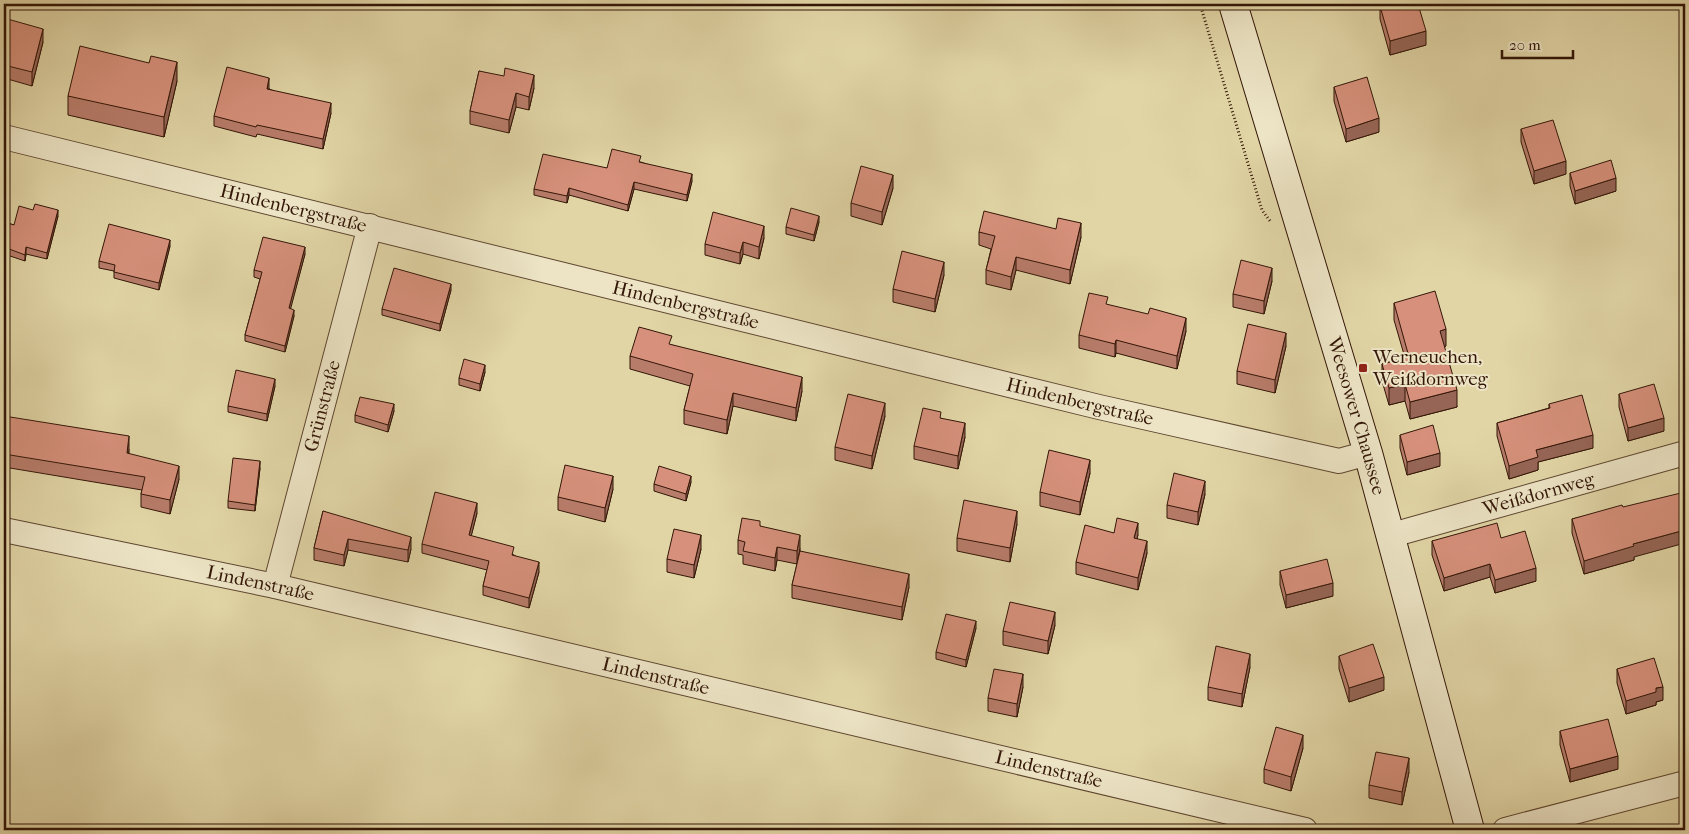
<svg xmlns="http://www.w3.org/2000/svg" width="1689" height="834" viewBox="0 0 1689 834" font-family="'IM FELL French Canon',serif">
<rect width="100%" height="100%" fill="#e1d5a6"/>
<filter id="stains"><feTurbulence type="fractalNoise" baseFrequency=".004" numOctaves="4"/><feColorMatrix values="0 0 0 0 .2 0 0 0 0 .09 0 0 0 0 .02 0 0 0 .5 -.17"/></filter>
<radialGradient id="worn" r=".72"><stop offset=".6" stop-color="#630" stop-opacity="0"/><stop offset="1" stop-color="#630" stop-opacity=".3"/></radialGradient>
<g fill="none" stroke-linecap="round" stroke-linejoin="round">
<defs>
<g id="street">
<path id="s1" d="M4,137L1099,407L1339,461L1368,453"/>
<path id="s2" d="M4,530L275,586L1305,830"/>
<path id="s3" d="M1392,535L1685,453"/>
<path id="s4" d="M275,586L370,226"/>
<path d="M1505,830L1685,783"/>
</g>
<g id="secondary">
<path id="s5" d="M1233,4L1368,453L1470,830"/>
</g>
</defs>
<use href="#street" stroke="#5e462f" stroke-width="26"/>
<use href="#secondary" stroke="#331607" stroke-width="30"/>
<path stroke="#331607" stroke-width="3" stroke-dasharray="1 2.5" stroke-linecap="butt" d="M1200,4L1262,210L1270,221"/>
<use href="#street" stroke="#ece4c5" stroke-width="24"/>
<use href="#secondary" stroke="#ece4c5" stroke-width="28"/>
</g>
<path fill="#b87c6a" stroke="#331607" d="M1380,6L1426,45L1390,55L1380,19Z
M4,18L43,42L32,86L4,78Z
M479,71L534,88L529,110L516,107L509,133L470,124V111Z
M177,81L164,137L68,115V96Z
M1334,87L1379,132L1346,142L1334,101Z
M269,88V89L331,113L323,149L257,134L256,137L214,126V116Z
M1521,129L1566,174L1534,184L1521,142Z
M641,162L692,181L687,201L634,189L628,211L569,195L567,203L534,195V189L607,168Z
M1570,173L1616,191L1575,204L1570,186Z
M893,188L882,225L851,216V203Z
M58,216L47,259L26,254L25,261L4,254V222L14,225Z
M819,222L814,241L786,234V227Z
M979,232L1081,237L1070,284L1016,270L1011,290L986,284V270L991,249L979,245Z
M764,238L759,259L743,254L740,264L705,255V244Z
M170,246L159,290L114,278V271L99,268V261Z
M305,254L290,309L294,316L285,352L245,341V335L260,279L254,277V270Z
M944,275L935,312L893,302V289Z
M1272,281L1264,314L1233,307V294Z
M451,290L440,331L382,315V309Z
M1394,303L1446,346L1444,347L1457,407L1410,419L1405,401L1389,405L1382,381V364L1405,358L1394,320Z
M1108,305L1186,331L1177,369L1116,353L1115,357L1079,348V335Z
M672,345L802,391L796,421L733,406L727,434L684,424V410L690,386L630,369V356Z
M1286,346L1275,393L1237,384V371Z
M485,372L480,391L459,385V378Z
M275,386L267,421L228,412V406Z
M1619,394L1664,431L1628,441L1619,407Z
M1549,404L1593,448L1538,462V470L1509,479L1497,436V423L1549,408Z
M394,411L388,432L355,422V415Z
M4,416L129,449V454L179,479L170,514L141,507V494L142,490L4,467Z
M885,416L872,469L835,460V447Z
M941,418L965,437L958,469L914,459V446Z
M1400,435L1440,466L1407,475L1400,448Z
M260,468L255,511L228,508V501Z
M1090,473L1080,515L1040,506V492Z
M691,482L686,501L654,491V484Z
M613,489L605,522L558,510V497Z
M1205,494L1198,525L1167,518V505Z
M1623,507L1634,557V560L1584,574L1572,533V519Z
M323,511L411,549L408,562L348,550L344,566L314,560V548Z
M477,513L471,536L514,555L539,572L529,608L483,595V586L487,570L422,553V544Z
M1017,524L1010,562L957,551V538Z
M760,526L800,548V551L909,587L902,620L792,598V585L797,564L777,560L775,571L743,564V555L738,554V540Z
M1114,533L1138,535L1137,538L1147,553L1138,590L1076,574V562Z
M1501,538L1536,581L1495,593L1490,577L1444,591L1432,555V541Z
M701,549L694,578L667,572V559Z
M1280,571L1333,596L1286,608L1280,585Z
M1055,625L1048,654L1003,645V631Z
M976,628L966,667L936,659V652Z
M1339,656L1384,690L1349,702L1339,669Z
M1250,667L1242,707L1208,700V687Z
M1617,669L1663,700L1656,702V705L1626,714L1617,683Z
M1023,687L1017,717L988,711V698Z
M1560,731L1618,769L1570,782L1560,745Z
M1303,748L1291,791L1264,783V769Z
M1409,772L1402,805L1369,798V785Z"/>
<path fill="#966556" stroke="#331607" d="M43,29V42L32,86V72Z
M1426,31V45L1390,55V41Z
M177,62V81L164,137V117Z
M534,75V88L529,110V97Z
M269,78V88L267,98V89Z
M516,93V107L509,133V120Z
M331,103V113L323,149V139Z
M1379,118V132L1346,142V129Z
M1566,161V174L1534,184V171Z
M692,174V181L687,201V195Z
M893,175V188L882,225V212Z
M1616,178V191L1575,204V191Z
M634,182V189L628,211V205Z
M569,188V195L567,203V196Z
M58,210V216L47,259V253Z
M819,216V222L814,241V235Z
M1081,223V237L1070,284V270Z
M764,226V238L759,259V247Z
M170,240V246L159,290V283Z
M743,242V254L740,264V253Z
M26,247V254L25,261V255Z
M305,247V254L289,315V308Z
M1016,257V270L1011,290V277Z
M944,262V275L935,312V299Z
M1272,268V281L1264,314V301Z
M451,284V290L440,331V324Z
M294,310V316L285,352V346Z
M1186,318V331L1177,369V356Z
M1446,329V346L1440,348V331Z
M1286,333V346L1275,393V380Z
M1116,340V353L1115,357V344Z
M485,365V372L480,391V384Z
M802,377V391L796,421V408Z
M275,379V386L267,421V414Z
M1405,384V401L1389,405V388Z
M1457,390V407L1410,419V402Z
M733,393V406L727,434V420Z
M885,403V416L872,469V456Z
M394,404V411L388,432V425Z
M1664,418V431L1628,441V428Z
M965,423V437L958,469V456Z
M1593,435V448L1538,462V470L1509,479V466L1536,450Z
M129,436V449L127,467V453Z
M1440,453V466L1407,475V462Z
M1090,460V473L1080,515V502Z
M260,461V468L255,511V505Z
M179,466V479L170,514V500Z
M613,476V489L605,522V508Z
M691,476V482L686,501V494Z
M1205,481V494L1198,525V512Z
M477,503V513L469,545V535Z
M1017,511V524L1010,562V548Z
M1138,523V535L1134,550V538Z
M1685,530V543L1634,557V560L1584,574V561L1633,544Z
M701,535V549L694,578V565Z
M800,535V548L797,564V551Z
M411,537V549L408,562V550Z
M348,539V550L344,566V555Z
M1147,541V553L1138,590V578Z
M777,547V560L775,571V558Z
M539,562V572L529,608V598Z
M1490,564V577L1444,591V578Z
M1536,568V581L1495,593V580Z
M909,574V587L902,620V607Z
M1333,583V596L1286,608V595Z
M1055,612V625L1048,654V641Z
M976,621V628L966,667V660Z
M1250,654V667L1242,707V694Z
M1023,674V687L1017,717V704Z
M1384,677V690L1349,702V688Z
M1663,687V700L1656,702V705L1626,714V701L1656,688Z
M1303,735V748L1291,791V777Z
M1618,756V769L1570,782V769Z
M1409,758V772L1402,805V792Z"/>
<path fill="#d6907b" stroke="#331607" d="M1388,4H1418L1426,31L1390,41L1380,6Z
M4,18L43,29L32,72L4,65Z
M80,46L149,63L151,56L177,62L164,117L68,96Z
M227,67L269,78L267,89L331,103L323,139L257,125L256,127L214,116Z
M505,68L534,75L529,97L516,93L509,120L470,111L479,71L504,76Z
M1367,77L1379,118L1346,129L1334,87Z
M1553,120L1566,161L1534,171L1521,129Z
M612,149L641,156L639,162L692,174L687,195L634,182L628,205L569,188L567,196L534,189L543,154L607,168Z
M1611,160L1616,178L1575,191L1570,173Z
M861,166L893,175L882,212L851,203Z
M35,204L58,210L47,253L26,247L25,255L4,247V222L14,225L19,206L33,210Z
M791,208L819,216L814,235L786,227Z
M984,211L1056,229L1058,218L1081,223L1070,270L1016,257L1011,277L986,270L995,236L979,232Z
M713,212L764,226L759,247L743,242L740,253L705,244Z
M109,224L170,240L159,283L114,272L115,265L99,261Z
M263,237L305,247L289,308L294,310L285,346L245,335L262,272L254,270Z
M902,251L944,262L935,299L893,289Z
M1241,260L1272,268L1264,301L1233,294Z
M394,268L451,284L440,324L382,309Z
M1435,291L1446,329L1440,331L1457,390L1410,402L1405,384L1389,388L1382,364L1409,357L1394,303Z
M1089,293L1108,297L1106,304L1148,314L1150,308L1186,318L1177,356L1116,340L1115,344L1079,335Z
M1248,324L1286,333L1275,380L1237,371Z
M639,327L672,336L669,344L802,377L796,408L733,393L727,420L684,410L693,374L630,356Z
M464,359L485,365L480,384L459,378Z
M236,370L275,379L267,414L228,406Z
M1654,384L1664,418L1628,428L1619,394Z
M848,394L885,403L872,456L835,447Z
M1582,395L1593,435L1536,450L1538,457L1509,466L1497,423L1550,408L1549,404Z
M360,397L394,404L388,425L355,415Z
M923,408L941,412L940,418L965,423L958,456L914,446Z
M4,416L129,436L127,453L179,466L170,500L141,494L145,477L4,454Z
M1433,425L1440,453L1407,462L1400,435Z
M1049,450L1090,460L1080,502L1040,492Z
M233,458L260,461L255,505L228,501Z
M565,465L613,476L605,508L558,497Z
M659,466L691,476L686,494L654,484Z
M1174,473L1205,481L1198,512L1167,505Z
M435,492L477,503L469,535L514,547L512,555L539,562L529,598L483,586L489,561L422,544Z
M1685,492V530L1633,544L1634,546L1584,561L1572,519L1622,505L1623,507Z
M964,500L1017,511L1010,548L957,538Z
M323,511L411,537L408,550L348,539L344,555L314,548Z
M742,518L760,521V526L800,535L797,551L777,547L775,558L743,551L745,542L738,540Z
M1117,518L1138,523L1134,538L1147,541L1138,578L1076,562L1085,525L1114,533Z
M1497,523L1501,538L1525,531L1536,568L1495,580L1490,564L1444,578L1432,541Z
M674,529L701,535L694,565L667,559Z
M800,551L909,574L902,607L792,585Z
M1327,559L1333,583L1286,595L1280,571Z
M1010,602L1055,612L1048,641L1003,631Z
M946,614L976,621L966,660L936,652Z
M1373,644L1384,677L1349,688L1339,656Z
M1216,646L1250,654L1242,694L1208,687Z
M1654,658L1663,687L1656,688V692L1626,701L1617,669Z
M994,669L1023,674L1017,704L988,698Z
M1608,719L1618,756L1570,769L1560,731Z
M1276,727L1303,735L1291,777L1264,769Z
M1376,752L1409,758L1402,792L1369,785Z"/>
<rect fill="#8f2418" stroke="#ece4c5" stroke-width="2" x="1358" y="363" width="10" height="10" rx="2.5"/>
<g text-anchor="middle" dominant-baseline="central" stroke-width="4" stroke-linejoin="round" paint-order="stroke">
<g font-size="19" fill="#331607" stroke="#ece4c5">
<text stroke="none"><textPath href="#s1" startOffset="298">Hindenbergstraße</textPath></text>
<text stroke="none"><textPath href="#s1" startOffset="702">Hindenbergstraße</textPath></text>
<text stroke="none"><textPath href="#s1" startOffset="1108">Hindenbergstraße</textPath></text>
<text stroke="none"><textPath href="#s4" startOffset="186">Grünstraße</textPath></text>
<text stroke="none"><textPath href="#s5" startOffset="430">Weesower Chaussee</textPath></text>
<text stroke="none"><textPath href="#s3" startOffset="152">Weißdornweg</textPath></text>
<text stroke="none"><textPath href="#s2" startOffset="262">Lindenstraße</textPath></text>
<text stroke="none"><textPath href="#s2" startOffset="668">Lindenstraße</textPath></text>
<text stroke="none"><textPath href="#s2" startOffset="1072">Lindenstraße</textPath></text>
</g>
<g font-size="19" fill="#331607" stroke="#ece4c5" text-anchor="start">
<text x="1373" y="357">Werneuchen,<tspan x="1373" dy="22">Weißdornweg</tspan></text>
</g>
</g>
<rect width="1689" height="834" fill="none" stroke="#e1d5a6" stroke-width="20"/>
<rect x="5" y="5" width="1679" height="824" fill="none" stroke="#331607" stroke-width="2.5"/>
<rect x="10" y="10" width="1669" height="814" fill="none" stroke="#331607"/>
<path d="M1502 50v8h71v-8" fill="none" stroke="#331607" stroke-width="2.5"/>
<text x="1509" y="50" font-size="15" fill="#331607" stroke="#ece4c5" stroke-width="4" paint-order="stroke">20 m</text>
<rect width="100%" height="100%" filter="url(#stains)"/>
<rect width="100%" height="100%" fill="url(#worn)"/>
</svg>
